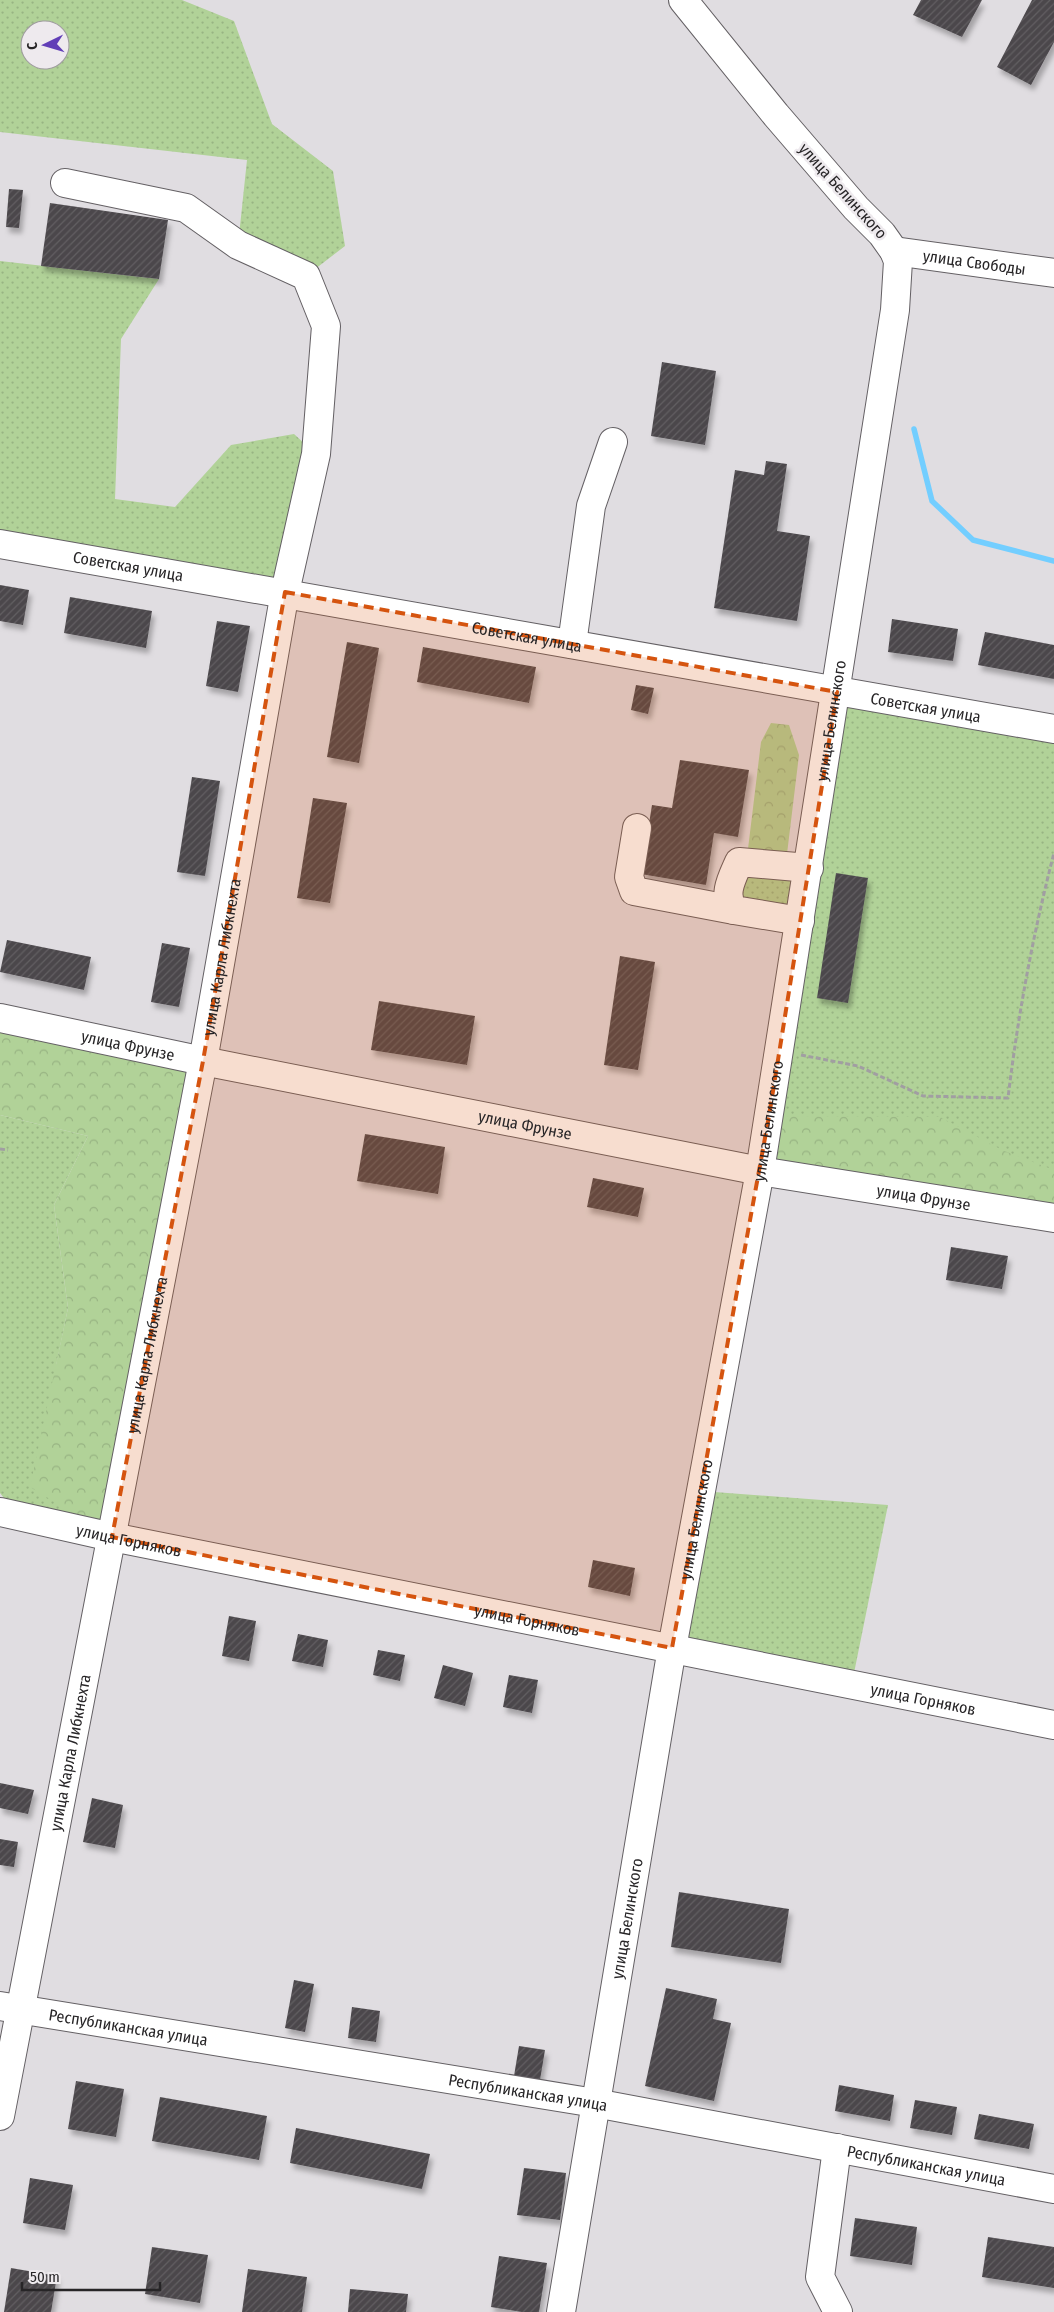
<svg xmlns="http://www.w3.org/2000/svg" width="1054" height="2312" viewBox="0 0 1054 2312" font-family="'Fira Sans Condensed',sans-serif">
<defs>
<pattern id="grass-dots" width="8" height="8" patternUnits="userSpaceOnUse" patternTransform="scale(1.25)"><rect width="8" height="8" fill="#b1d298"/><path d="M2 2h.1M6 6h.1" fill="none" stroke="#98b483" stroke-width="1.8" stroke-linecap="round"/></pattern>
<pattern id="forest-crowns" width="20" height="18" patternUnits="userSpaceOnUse" patternTransform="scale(1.25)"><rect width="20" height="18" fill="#b1d298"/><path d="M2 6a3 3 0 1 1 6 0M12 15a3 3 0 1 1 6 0" fill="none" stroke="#98b483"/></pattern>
<pattern id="building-hatch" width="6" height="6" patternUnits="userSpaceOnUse" patternTransform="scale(1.25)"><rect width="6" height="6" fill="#4b474b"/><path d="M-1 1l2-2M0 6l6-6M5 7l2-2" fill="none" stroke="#625f62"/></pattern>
<filter id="shadow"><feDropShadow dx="3" dy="5.5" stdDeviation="2.5" flood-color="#0004"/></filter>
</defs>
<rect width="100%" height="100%" fill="#e0dde1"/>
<path fill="url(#grass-dots)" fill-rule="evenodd" d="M0,0H182L234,21L272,124L333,171L345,246L306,276L238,245L247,160L0,132ZM30,30H60V60H30Z
M0,261L159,279L121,339L115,499L175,507L231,445L294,434L316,454L285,592L0,544Z
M837,692L1054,729V1218L760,1171Z
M743,873H796L789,911L737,897Z
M0,1115L88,1136L54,1205L68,1308L56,1366L112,1537L19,1517L0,1493Z
M701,1491L888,1505L852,1683L672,1648Z"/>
<path fill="url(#forest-crowns)" d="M771,723L789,725L799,755L787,854L748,849L761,742Z
M0,1018L203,1061L112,1537L30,1487L68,1308L54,1205L88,1136L0,1115Z
M769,1116L940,1117L1002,1150L1054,1170V1218L760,1171Z"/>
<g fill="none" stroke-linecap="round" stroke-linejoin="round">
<path stroke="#73ceff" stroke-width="5.5" d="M914,429L932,501L973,540L1054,561"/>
</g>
<path fill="url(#building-hatch)" filter="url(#shadow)" d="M921,0H982L962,37L913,15Z
M1032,0H1054V42L1031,85L997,67Z
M9,189L23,190L19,228L6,227Z
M50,203L168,220L159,279L41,266Z
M662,362L716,371L705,445L651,436Z
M766,461L787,464L777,531L810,536L797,621L714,608L735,470L764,475Z
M0,585L29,590L23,625L0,621Z
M70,597L152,611L146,648L64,633Z
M892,619L958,629L953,661L888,652Z
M217,621L250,626L238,692L206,686Z
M985,632L1054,645V679L978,665Z
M347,642L379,648L359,763L327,757Z
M423,647L536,667L529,703L417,682Z
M636,685L654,688L648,714L631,710Z
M680,760L749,770L738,837L714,833L706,885L641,874L652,805L672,808Z
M192,777L220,781L205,876L177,872Z
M313,798L347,803L330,903L297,898Z
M836,873L868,878L848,1003L817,998Z
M7,940L91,957L84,990L0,972Z
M162,943L190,948L179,1007L151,1002Z
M620,956L655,962L638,1070L604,1065Z
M379,1001L475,1016L467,1065L371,1050Z
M365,1134L445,1147L438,1194L357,1181Z
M593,1178L644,1188L638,1217L587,1207Z
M951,1247L1008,1256L1002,1289L946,1280Z
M593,1560L635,1568L630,1596L588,1587Z
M229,1616L256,1621L249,1661L222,1656Z
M298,1634L328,1640L323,1667L292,1661Z
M378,1650L405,1655L400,1681L373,1675Z
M443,1665L473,1673L465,1706L434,1698Z
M509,1675L538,1680L532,1713L503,1707Z
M0,1783L34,1790L28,1814L0,1808Z
M92,1798L123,1805L115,1848L83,1842Z
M0,1839L18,1842L14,1867L0,1865Z
M679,1892L789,1909L781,1963L671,1947Z
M294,1980L314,1984L305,2032L285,2028Z
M666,1988L717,1999L713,2019L731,2023L714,2101L645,2086Z
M352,2007L380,2011L376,2042L348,2038Z
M519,2046L545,2050L540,2080L514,2076Z
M76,2081L124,2089L116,2137L68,2129Z
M839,2085L894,2095L890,2121L835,2111Z
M160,2097L267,2116L259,2160L152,2141Z
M915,2100L957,2107L952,2135L910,2128Z
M979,2114L1034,2124L1029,2149L974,2139Z
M296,2128L430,2154L422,2189L290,2163Z
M524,2168L566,2173L560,2220L517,2215Z
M30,2178L73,2185L65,2230L23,2223Z
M855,2218L917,2227L912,2265L850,2256Z
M988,2237L1054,2247V2288L982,2277Z
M152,2247L208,2255L200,2303L145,2294Z
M499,2256L547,2263L539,2312H522L491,2307Z
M11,2268L57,2276L51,2312H4Z
M248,2269L307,2277L302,2312H242Z
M350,2289L408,2294L406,2312H348Z"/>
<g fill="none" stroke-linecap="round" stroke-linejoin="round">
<defs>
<g id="minor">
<path id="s1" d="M894,251L1054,273"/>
<path id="s2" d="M0,544C352,603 702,670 1054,729"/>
<path d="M572,644L591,506L613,442"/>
<path d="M637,828L629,877L634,891L734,910"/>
<path d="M800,921L734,910C722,895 732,878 739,862L809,868"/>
<path id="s3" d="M0,1018L203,1061L760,1171L1054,1218"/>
<path id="s4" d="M0,1512L112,1537L1054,1725"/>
<path id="s5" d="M0,2006L595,2103L1054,2189"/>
<path id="s6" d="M0,2116L203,1061L285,592L316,454L326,326L306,276L238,245L186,208L65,183"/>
<path d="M837,2148L820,2277L838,2312"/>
<path id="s7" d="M561,2312L672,1648L760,1171L895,310L898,261L894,251L882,234L856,208L776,115L683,0"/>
</g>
</defs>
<use href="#minor" stroke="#646064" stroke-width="30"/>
<path stroke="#a19ea2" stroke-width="3" stroke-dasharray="5 2.5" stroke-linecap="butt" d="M801,1055L858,1066L923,1096L1008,1098C1018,1015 1033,934 1054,853
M0,1149L8,1150"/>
<use href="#minor" stroke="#fff" stroke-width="28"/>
</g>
<path fill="#d5540f" fill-opacity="0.2" stroke="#d5540f" stroke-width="4" stroke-dasharray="10 6" stroke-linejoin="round" d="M285,592L837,692L769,1116L672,1648L112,1537L203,1061Z"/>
<g text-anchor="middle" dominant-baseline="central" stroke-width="5" stroke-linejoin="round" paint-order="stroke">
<g font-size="16" fill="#272527" stroke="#eeeaee">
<text transform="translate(843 191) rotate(48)">улица Белинского</text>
<text stroke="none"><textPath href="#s1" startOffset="81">улица Свободы</textPath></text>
<text stroke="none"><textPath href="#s2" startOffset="130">Советская улица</textPath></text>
<text stroke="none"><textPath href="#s2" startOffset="535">Советская улица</textPath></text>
<text stroke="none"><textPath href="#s2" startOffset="940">Советская улица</textPath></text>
<text stroke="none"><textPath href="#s7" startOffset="1614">улица Белинского</textPath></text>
<text stroke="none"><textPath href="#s6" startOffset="1180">улица Карла Либкнехта</textPath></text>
<text stroke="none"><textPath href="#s3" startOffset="131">улица Фрунзе</textPath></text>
<text stroke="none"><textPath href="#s7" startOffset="1209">улица Белинского</textPath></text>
<text stroke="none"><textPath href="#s3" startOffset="536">улица Фрунзе</textPath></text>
<text stroke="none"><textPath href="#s3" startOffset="941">улица Фрунзе</textPath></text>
<text stroke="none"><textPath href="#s6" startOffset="775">улица Карла Либкнехта</textPath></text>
<text stroke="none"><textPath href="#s7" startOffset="804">улица Белинского</textPath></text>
<text stroke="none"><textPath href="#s4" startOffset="132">улица Горняков</textPath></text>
<text stroke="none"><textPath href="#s4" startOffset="538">улица Горняков</textPath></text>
<text stroke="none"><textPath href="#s4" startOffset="942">улица Горняков</textPath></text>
<text stroke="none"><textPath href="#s6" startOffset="370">улица Карла Либкнехта</textPath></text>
<text stroke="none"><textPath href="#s7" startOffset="399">улица Белинского</textPath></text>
<text stroke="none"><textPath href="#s5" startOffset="130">Республиканская улица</textPath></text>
<text stroke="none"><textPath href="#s5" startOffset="535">Республиканская улица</textPath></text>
<text stroke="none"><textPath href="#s5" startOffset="940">Республиканская улица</textPath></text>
</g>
</g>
<g transform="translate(45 45) rotate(265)"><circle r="24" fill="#eeeaee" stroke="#9e9b9e"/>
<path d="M0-4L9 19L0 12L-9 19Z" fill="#613eb7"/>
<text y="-8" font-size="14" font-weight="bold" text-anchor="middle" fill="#272527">С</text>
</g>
<path d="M22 2282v8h138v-8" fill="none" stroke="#272527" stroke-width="2.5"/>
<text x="30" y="2282" font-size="15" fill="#272527" stroke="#eeeaee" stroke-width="4" paint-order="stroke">50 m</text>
</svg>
